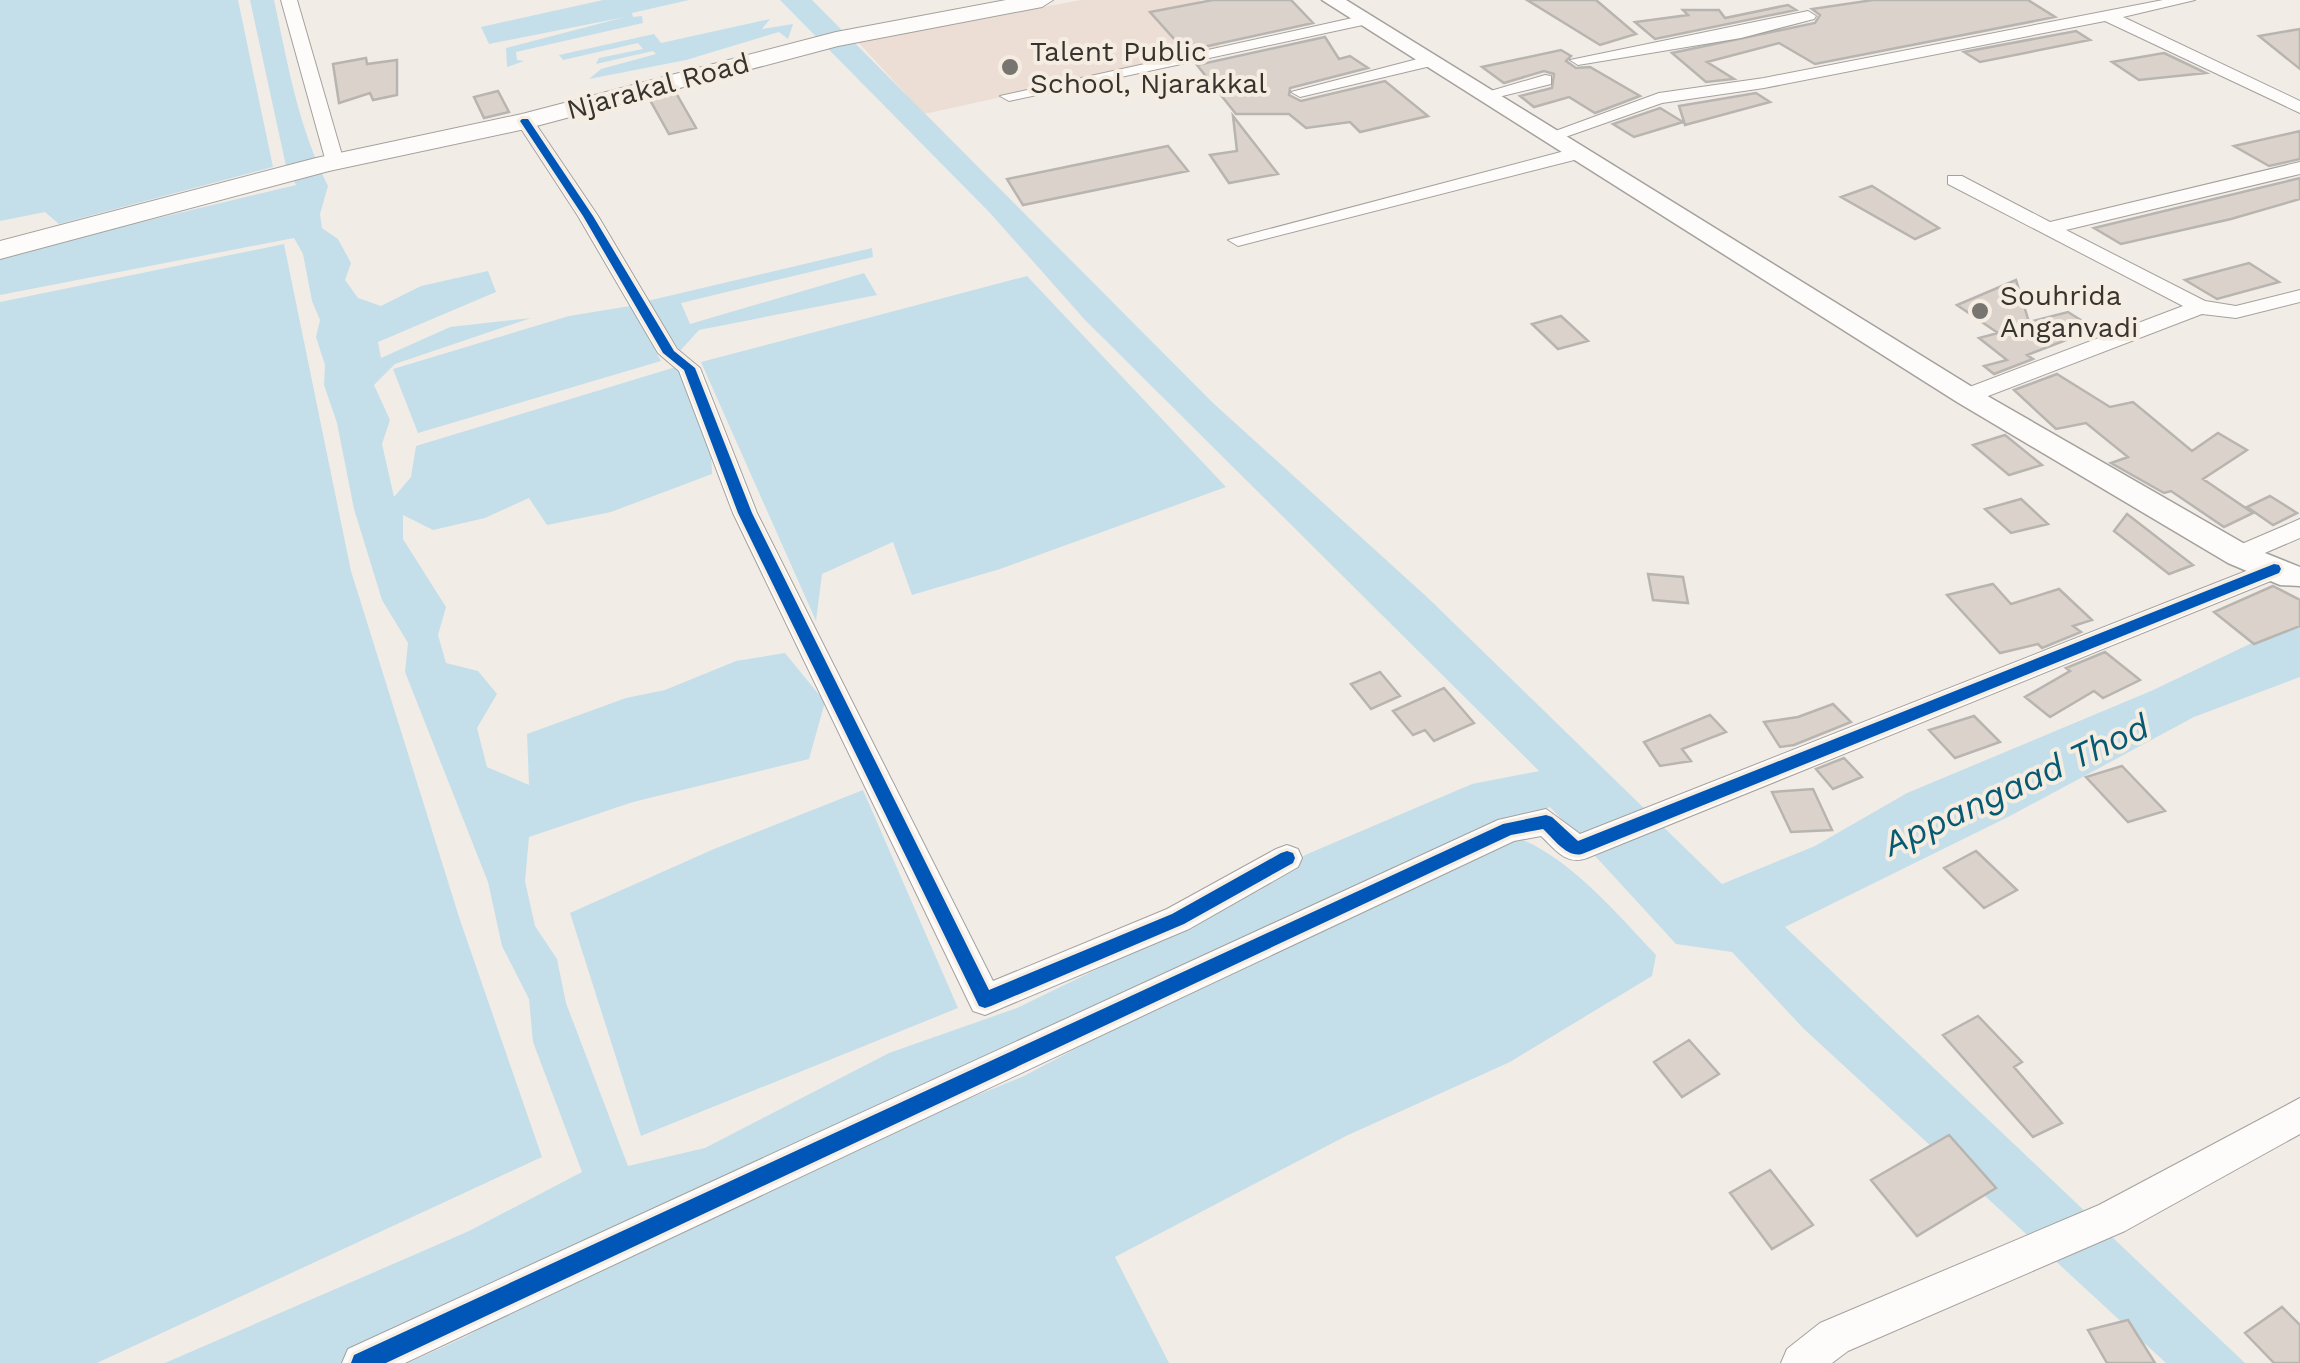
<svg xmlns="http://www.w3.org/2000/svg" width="2300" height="1363" viewBox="0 0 2300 1363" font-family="'Work Sans',sans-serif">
<rect width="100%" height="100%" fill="#f2ece7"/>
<path fill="#ecded5" d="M1081,0H1200L1203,3L1179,8L1222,49L924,114L857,41Z"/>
<path fill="#c4dfea" d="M0,0H238L273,167L59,224L45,212L0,221Z
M250,0H274C288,65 298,126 328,186L320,214L322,228L338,239L351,263L345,280L358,298L381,306L421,286L488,271L496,292L378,342L381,358L450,327L531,318L395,364L374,385L390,420L382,444L394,497L411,477L416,446L679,366L711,452L712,474L611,512L547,525L529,498L485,518L433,530L403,515V539L446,607L438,635L446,663L478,671L497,694L477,728L487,767L529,785L527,734L626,698L665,690L736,661L785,653L825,702L809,759L633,802L529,837L525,881L535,926L557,959L566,1003L628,1166L705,1148L889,1053L1017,1008L1260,890L1305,855L1472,784L1539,771L1085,320L991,214L780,0H812L1212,402L1427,597L1722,884L1815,846L1907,793L2151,691L2300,620V677L2194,717L2010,816L1785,927L2245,1363H2166L1804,1029L1732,952L1676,944L1550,807L1316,908L347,1363H165L469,1231L582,1172L533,1042L529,999L502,946L488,882L405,672L408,643L382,600L354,509L337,423L324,385L325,365L316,337L320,320L312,301L303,254L294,238L0,295V256L296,185L286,166Z
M603,0H689L632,13L633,17L642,16L643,23L516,52L517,60L524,61L507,67L506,48L625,17L489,44L481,27Z
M770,19L762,29L793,24L788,39L779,32L686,60L589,79L601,69L656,54L653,51L596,64L599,58L643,49L638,43L563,60L559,55L654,34L661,43Z
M284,244L351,571L460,920L542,1157L97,1363H0V302Z
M872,248L873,257L681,303L690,324L864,273L877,295L699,330L680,351L647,301Z
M1027,276L1226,487L1000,569L912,595L893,542L822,574L816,621L701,362Z
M630,306L661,361L418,433L393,369L569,316Z
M863,790L958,1008L641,1136L570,913L714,849Z
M1521,839C1575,863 1615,912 1656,955L1652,976L1510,1062L1346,1136L1115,1257L1169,1363H408L465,1337L708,1205L1024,1076L1243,960Z"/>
<path fill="#dbd3cb" stroke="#b8b4b0" stroke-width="2.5" d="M1213,0H1291L1313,23L1185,51L1150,12Z
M1527,0H1596L1636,34L1600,45Z
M1873,0H2028L2055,17L1815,64L1779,43L1707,62L1734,79L1706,82L1672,53L1815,23L1820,15L1812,9Z
M1788,5L1796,10L1655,39L1635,22L1688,15L1683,10H1719L1725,18Z
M2300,29V69L2259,36Z
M2076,31L2090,40L1980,62L1964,52Z
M1325,37L1339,59L1350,56L1368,68L1290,88L1289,95L1301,101L1385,81L1428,116L1360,132L1350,122L1306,128L1289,114H1236L1197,65Z
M1561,50L1571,56L1566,61L1576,68L1590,67L1640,96L1595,113L1569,97L1534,107L1520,96L1552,88L1554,74L1544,71L1504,83L1482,67Z
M2164,53L2206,73L2139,80L2112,62Z
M366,58L367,64L397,60V95L373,100L370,93L339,103L333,64Z
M498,91L509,112L484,118L474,97Z
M676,93L696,128L669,134L650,100Z
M1756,93L1770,102L1685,125L1679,106Z
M1660,108L1683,122L1634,137L1613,124Z
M1233,116L1278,174L1229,183L1210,155L1237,151Z
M2300,131V159L2269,166L2234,146Z
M1168,146L1188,171L1023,205L1007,179Z
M2300,178V199L2231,219L2121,244L2094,228Z
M1872,186L1939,228L1915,239L1841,197Z
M2249,263L2279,282L2217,299L2185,280Z
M2016,280L2029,322L2068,312L2095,329L2027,355L2033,359L1994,374L1984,366L2007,360L1979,338L1998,333L1957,305Z
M1561,316L1588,341L1558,349L1532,324Z
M2057,374L2110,407L2133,402L2192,451L2218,433L2247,450L2203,479L2253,513L2224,527L2171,491L2164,493L2111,463L2128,457L2086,423L2056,429L2014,390Z
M2005,435L2042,465L2009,475L1973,445Z
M2270,496L2297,513L2273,525L2247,507Z
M2021,499L2048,524L2011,533L1985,509Z
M2127,514L2193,565L2169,574L2114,531Z
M1648,574L1683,577L1688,603L1653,600Z
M1993,584L2011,604L2059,589L2092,620L2073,626L2081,632L2042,648L2038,644L2000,653L1947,595Z
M2273,586L2300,600V626L2254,644L2214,612Z
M2105,652L2140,680L2103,698L2094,691L2050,717L2025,697L2070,671L2066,668Z
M1380,672L1400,696L1371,709L1351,684Z
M1444,688L1474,723L1434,741L1425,730L1413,735L1393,711Z
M1833,704L1851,722L1794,745L1780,747L1764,722L1798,717Z
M1710,715L1726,732L1682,749L1691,761L1660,766L1644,742Z
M1974,716L2000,742L1955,758L1929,730Z
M1844,758L1862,777L1833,789L1816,769Z
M2122,766L2165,811L2128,822L2086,777Z
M1813,789L1832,830L1791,832L1772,792Z
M1976,851L2017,890L1984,908L1944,868Z
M1978,1016L2022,1062L2014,1067L2062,1123L2033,1137L1943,1035Z
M1689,1040L1719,1074L1682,1097L1654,1062Z
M1949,1135L1996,1188L1917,1236L1871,1180Z
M1770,1170L1813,1225L1772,1249L1730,1193Z
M2282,1307L2300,1325V1363H2274L2245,1333Z
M2128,1320L2155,1363H2107L2088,1330Z"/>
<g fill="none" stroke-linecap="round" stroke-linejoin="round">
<defs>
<path id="minor" d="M281,0H297L344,162L342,166L326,162Z
M2163,0H2195L2123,17L2300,101V113L2105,21L1764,88L1662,103L1554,141L1539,137L1659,93L1764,78Z
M1808,11L1816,16L1814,19L1741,38L1578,65L1570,60Z
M1366,15L1372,17V23L1009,101L1000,96Z
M1429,56L1435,57V65L1300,97L1291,92Z
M1545,75L1551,76V84L1486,100L1477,95Z
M519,117H531L598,216L677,349L700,368L757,513L993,981L1167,909L1276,849L1287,845L1298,849L1302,858L1298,867L1189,929L985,1015L973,1011L733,513L679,371L658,353L578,216L516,121Z
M1576,148L1585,154L1582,158L1238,246L1228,240Z
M2300,162V174L2066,230L2205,301L2236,306L2300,290V302L2236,318L2202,314L1975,401H1959V391L2183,306L1948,184V176H1962L2050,222Z
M2300,519V538L2239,564L2226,555L2230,549Z
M2274,560L2287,569L2283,576L1587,858C1566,866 1555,849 1541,836L1514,841L405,1363H342L348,1349L1498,820L1546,809L1580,834Z
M2300,1098V1134L2125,1231L1848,1351L1832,1363H1781L1787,1349L1820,1323L2099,1205Z"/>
<path id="tertiary" d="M1322,0H1346L1977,390L2250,547L2300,567V586L2280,585L2228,563L1957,402Z"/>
<path id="secondary" d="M1006,0H1053L1042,7L838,46L525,129L329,171L0,259V241L316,158L522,114L836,32Z"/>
</defs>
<use href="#minor" stroke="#a4a19d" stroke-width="2"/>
<use href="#tertiary" stroke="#a4a19d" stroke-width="3"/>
<use href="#secondary" stroke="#a4a19d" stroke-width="2"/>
<use href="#minor" fill="#fdfcfb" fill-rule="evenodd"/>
<use href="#tertiary" fill="#fdfcfb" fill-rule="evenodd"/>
<use href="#secondary" fill="#fdfcfb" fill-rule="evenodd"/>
<defs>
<path id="cycleway" d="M522,119H528L593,216L674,351L695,368L752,513L989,990L1172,914L1281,853L1287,851L1293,853L1295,858L1293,863L1184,924L991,1006L985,1008L979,1006L738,513L684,370L663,353L583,216L520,121Z
M2274,564L2279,565L2281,569L2279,573L1582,854C1567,858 1554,839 1543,829L1511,835L386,1363H351L354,1355L1503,824L1546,815L1552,817L1578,841Z"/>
</defs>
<use href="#cycleway" stroke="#f6ede2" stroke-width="6"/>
<use href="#cycleway" fill="#0057b8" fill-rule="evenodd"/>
</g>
<g fill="#78746f" stroke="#f6ede2" stroke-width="4">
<circle cx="1010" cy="67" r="10"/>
<circle cx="1980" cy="311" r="10"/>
</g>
<g text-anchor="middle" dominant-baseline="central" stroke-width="8" stroke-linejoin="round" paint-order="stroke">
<g font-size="28" fill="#37332f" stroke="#f6ede2" text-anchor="start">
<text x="1030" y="51">Talent Public<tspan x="1030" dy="32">School, Njarakkal</tspan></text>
<text x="2000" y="295">Souhrida<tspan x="2000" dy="32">Anganvadi</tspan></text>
</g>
<g font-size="28" fill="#37332f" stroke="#f6ede2">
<text transform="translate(658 86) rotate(-15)">Njarakal Road</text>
</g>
<g font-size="35" font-style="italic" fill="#065972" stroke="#f6ede2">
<text transform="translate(2016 785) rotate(-25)">Appangaad Thod</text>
</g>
</g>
</svg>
